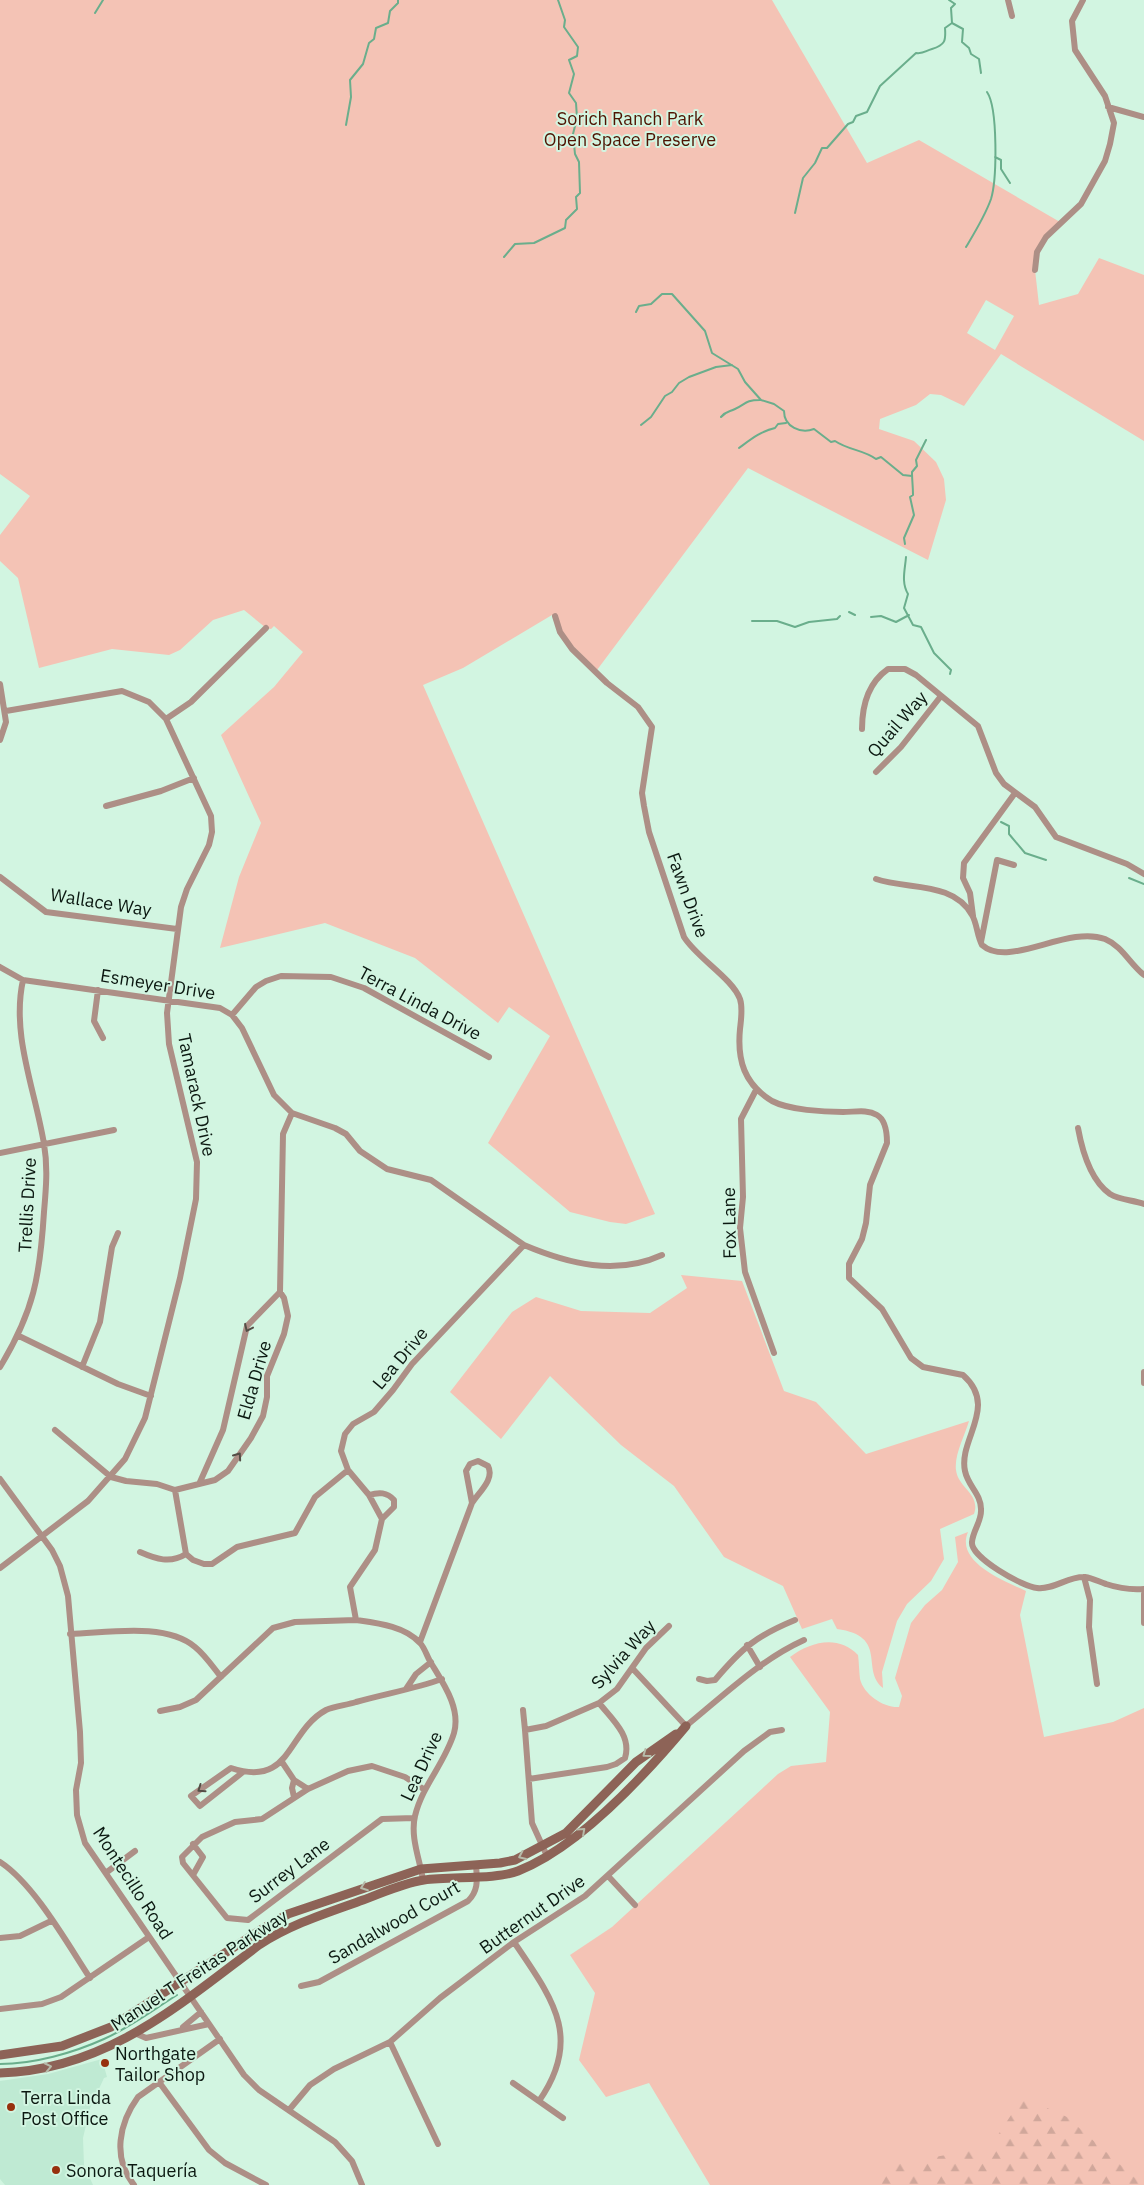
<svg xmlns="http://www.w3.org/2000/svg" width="1144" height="2185" viewBox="0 0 1144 2185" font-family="'IBM Plex Sans',sans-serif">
<defs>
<pattern id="forest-firs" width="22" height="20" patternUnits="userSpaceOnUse" patternTransform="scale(1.25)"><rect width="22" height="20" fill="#f4c3b5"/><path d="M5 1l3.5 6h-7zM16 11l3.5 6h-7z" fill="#d0a79b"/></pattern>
</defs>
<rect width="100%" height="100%" fill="#d2f5e1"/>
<path fill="#bfead3" d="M102,2059L107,2077L104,2078L90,2108L83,2138L84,2165L93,2185H5L0,2179V2081L48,2074Z"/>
<path fill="#f4c3b5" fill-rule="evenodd" d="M0,0H772L867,163L919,140L1060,222L1037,252L1035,270L1039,305L1078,294L1099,258L1144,275V441L1001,354L964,406L941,395L930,394L916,405L880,419L879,429L914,441L936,462L944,479L946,500L928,560L748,468L597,670L559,632L552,615L463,668L423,685L655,1214L626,1224L610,1222L570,1212L488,1143L550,1036L509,1007L498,1023L415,958L325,923L220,948L239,877L261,823L221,735L274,687L303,652L274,626L271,629L266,628L244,610L213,620L180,650L169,655L112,649L39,668L18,578L0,561V535L30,496L0,474ZM986,300L1014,316L995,350L967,333Z
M681,1275L742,1281L784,1391L816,1402L866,1454L969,1421C965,1435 954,1455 956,1470C958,1488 981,1494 974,1514L940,1529L944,1559L931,1581L907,1604L897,1621L882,1672L883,1688C860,1670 889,1636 837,1629L832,1619L802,1629L783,1586L724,1557L674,1486L621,1445L550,1376L501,1439L450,1392L512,1312L536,1297L581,1311L650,1313L687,1288Z
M968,1532C955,1562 1004,1581 1026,1591L1020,1615L1044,1737L1113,1722L1144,1708V2185H710L649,2083L606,2097L579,2060L595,1993L570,1955L612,1927L778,1774L791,1766L826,1762L830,1712L790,1657C810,1642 838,1634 858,1655C859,1662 859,1671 860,1679C864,1695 884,1708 899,1707L902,1696L895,1678L911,1623L925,1605L942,1590L958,1562L955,1537Z"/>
<path fill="url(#forest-firs)" d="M1023,2097L1067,2117L1143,2185H867L885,2166L990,2147Z"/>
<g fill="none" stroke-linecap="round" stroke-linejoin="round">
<path stroke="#6aae8c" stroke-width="2" d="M95,13L103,0
M952,23L963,29L962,42L969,48L971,54L979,59L981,73
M346,125L351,97L350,80L363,64L369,43L374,39L376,28L388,23L390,11L398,3V0
M995,157L1001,160V169L1010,183
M795,213L803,178L815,163L822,148H827L848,124L853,122L856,116L867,112L880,86L916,53C924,54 925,51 932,49C945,45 946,41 945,28L952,23L951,8L955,4L949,0
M966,247C975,232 985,216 991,199C997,179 998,108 987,92
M504,257L515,244L534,243L565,228L566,220L577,209L576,197L580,193L579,162L575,154L573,134L577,118L576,103L569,93L574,74L569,60L577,56L578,47L564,27L565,20L558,0
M636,312L639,306L651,304L662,294H672L705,331L712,353L738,369L745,382L761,400L774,404L784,411C784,427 801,434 814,429L831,442L835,441C848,450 864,450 876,459L881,457L903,475L912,476
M721,417C726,411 729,412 735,409C746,404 745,400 760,400
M641,425L651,417L665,396L672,392L679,383L689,377L716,367L732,365
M739,448C750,440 761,431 775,428L778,424L786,423
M905,544L904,538L914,515L910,497L913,495C913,487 912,480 912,472L917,466L916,460L926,440
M906,557C905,570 901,582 908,594L904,608L913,625L921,627L934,653L951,670L950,674
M849,612L855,615
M871,617L881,616L896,622L909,615
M752,621H777L795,627L809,622L837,619L840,616
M1001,822L1009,826V834L1025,853L1046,860
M1129,878L1144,884
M0,2064C34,2064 73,2053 104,2039C129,2028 153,2010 177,1995"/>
<path stroke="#ad8f86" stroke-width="6" d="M1008,0L1012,16
M1108,107L1144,117
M1035,270L1037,252L1046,237L1081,204L1105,161L1110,144L1114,123L1105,96L1075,50L1072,21L1083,0
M555,616L560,632L572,649L607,683L638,707L652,727L642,793L644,806L649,832L684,937C697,958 732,978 740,999C743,1008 741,1020 740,1029C737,1060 744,1084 772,1101C789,1110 824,1112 843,1112C855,1112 867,1109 877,1115C886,1120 887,1134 887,1143L870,1185L866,1223L862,1239L849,1264V1278L882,1309L911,1358L923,1367L963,1375C999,1407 958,1439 965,1471C968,1486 981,1494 981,1509C982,1521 973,1530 972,1542C970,1557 1023,1587 1037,1588C1054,1590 1068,1576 1085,1577C1093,1578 1099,1582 1106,1584C1118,1588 1132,1590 1144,1589
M0,684L6,722L0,740
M166,719L191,702L266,628
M862,729C862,707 868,683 888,669H905L916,675L978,726L996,773L1004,784L1035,807L1056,837L1127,864L1144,874
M876,772L901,747L941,696
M106,806L161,791L194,778
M0,877L46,912L177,929
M876,879C908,890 953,881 972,915C977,923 977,936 982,945C1009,969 1067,925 1105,939C1122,946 1130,964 1144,975
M973,916L970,893L963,878L964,863L1015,793
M981,942L997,860L1014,865
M0,967L23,980L220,1008L232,1015L242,1028L274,1095L292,1113L335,1128L346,1134L360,1151L387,1169L431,1180L524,1245C569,1264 616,1276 662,1255
M98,990L94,1021L103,1038
M232,1015L256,987L266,981L281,976L331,977L364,988L489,1057
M756,1090L741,1119L743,1197L740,1228L745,1272L774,1353
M1078,1128C1082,1150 1090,1180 1110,1194C1120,1200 1133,1200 1144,1204
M0,1153L114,1130
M19,1336L118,1384L151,1396
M0,1367C34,1311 40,1276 44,1212C46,1189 48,1167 44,1144C35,1089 11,1035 23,980
M82,1367L100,1322L112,1247L118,1233
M1144,1372V1383
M55,1430L111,1477L126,1481L157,1484L175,1490L215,1480L228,1471L251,1438L263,1416L267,1397V1376L284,1334L288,1316L284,1298L280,1292L283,1134L292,1113
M478,1461L488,1466C495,1479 479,1492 472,1503L466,1471L470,1464Z
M0,1479L52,1550L60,1566L68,1596L80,1732L81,1763L76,1790L77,1815L85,1843L244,2075L259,2090L335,2142L352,2161L362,2185
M200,1482L223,1430L247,1326L280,1292
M175,1490L186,1554L193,1560L204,1564H212L237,1547L295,1533L315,1497L348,1470
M369,1495C379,1492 387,1492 394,1500V1507L382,1519
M140,1552C156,1559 170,1564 186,1554
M0,1568L88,1501L125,1459L145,1418L180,1278L196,1199L197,1162L169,1044L167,1013L181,907L187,889L209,845L212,832L211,816L166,719L149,702L122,691L6,711
M1084,1577L1090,1600L1089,1627L1097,1684
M1144,1594V1623
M70,1634C107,1633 165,1622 195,1647C205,1655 213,1667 221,1677
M420,1642L472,1503
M747,1645L760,1667
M633,1669L686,1726C723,1696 760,1660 804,1640
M699,1679L707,1681L715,1680C742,1648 756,1636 795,1620
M406,1689L416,1674L431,1662
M523,1710L525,1730
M160,1711L180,1707L196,1700L273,1628L295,1622L356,1620
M282,1762L294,1780L308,1789
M243,1772L200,1806L191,1796L231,1768C292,1788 286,1732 326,1710C335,1706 347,1705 356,1702C384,1694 414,1689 442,1679
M529,1779L607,1767L616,1764L625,1758C632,1736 612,1719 599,1703
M294,1780L292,1788L294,1797
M414,1818L382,1819L248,1920L227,1918L183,1863L182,1857L202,1837L235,1822L262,1819L308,1789L348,1771L372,1766L405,1777L425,1790
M193,1844L203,1857L193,1875
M547,1856L532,1823L525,1730L546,1726L599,1703L617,1689L646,1648L669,1626
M0,1862C34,1884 67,1943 90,1978
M107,1872L135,1851
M609,1877L635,1905
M423,1880C420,1860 410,1837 415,1816C422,1786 445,1763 454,1733C461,1708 443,1683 431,1663C427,1657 425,1648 420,1643C405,1626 377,1623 356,1620L350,1587L375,1550L382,1519L369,1495L348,1470L341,1451L345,1434L353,1424L374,1412L393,1390L412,1364L524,1245
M0,1938L20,1936L51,1921
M514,1942C551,1997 584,2037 539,2101
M301,1986L319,1982L468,1901C479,1890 477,1879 476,1865
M0,2009L42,2004L61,1997L149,1937
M183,2027L201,2012
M137,2034L146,2038L209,2024
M390,2042L438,2144
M159,2082L209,2150L225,2163L266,2185
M513,2083L563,2118
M289,2110L310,2085L334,2069L390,2042L440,1998L514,1942L585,1896L744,1751L770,1732L782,1730
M134,2185C112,2158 119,2123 138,2097L220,2039"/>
<path stroke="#8d6357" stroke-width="9" d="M0,2055L62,2046L111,2027L259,1931L288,1914L421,1869L500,1863L515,1860L566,1833L636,1762L676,1734
M0,2073C106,2070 179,2005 259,1945C291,1924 327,1913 363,1900C382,1893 403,1883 424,1880C450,1876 496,1880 518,1871C579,1847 645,1775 686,1726"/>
</g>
<defs><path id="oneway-chevron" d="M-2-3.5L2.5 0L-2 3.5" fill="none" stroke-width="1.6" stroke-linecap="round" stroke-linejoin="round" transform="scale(1.25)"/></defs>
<g stroke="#544e46">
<use href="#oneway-chevron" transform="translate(248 1328) rotate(115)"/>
<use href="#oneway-chevron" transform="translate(238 1456) rotate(-55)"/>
<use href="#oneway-chevron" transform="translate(201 1789) rotate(145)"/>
</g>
<g stroke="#b6bbaa">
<use href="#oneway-chevron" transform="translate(646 1754) rotate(144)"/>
<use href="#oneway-chevron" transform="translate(582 1831) rotate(-42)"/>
<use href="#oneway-chevron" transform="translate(522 1856) rotate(155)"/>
<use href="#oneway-chevron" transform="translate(364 1887) rotate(160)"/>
<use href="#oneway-chevron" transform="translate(48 2067) rotate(-12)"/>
</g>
<g fill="#97300e" stroke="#d2f5e1" stroke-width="2">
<circle cx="105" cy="2063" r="5"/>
<circle cx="11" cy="2107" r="5"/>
<circle cx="56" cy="2170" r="5"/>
</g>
<g text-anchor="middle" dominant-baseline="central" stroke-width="4" stroke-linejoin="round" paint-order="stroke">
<g font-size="18" fill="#4f1302" stroke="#d2f5e1">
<text x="630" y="118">Sorich Ranch Park<tspan x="630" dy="21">Open Space Preserve</tspan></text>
</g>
<g font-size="18" fill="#0b1811" stroke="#d2f5e1">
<text transform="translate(897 724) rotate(-49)">Quail Way</text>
<text transform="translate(688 895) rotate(70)">Fawn Drive</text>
<text transform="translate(101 902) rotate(9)">Wallace Way</text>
<text transform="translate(158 984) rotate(9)">Esmeyer Drive</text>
<text transform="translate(420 1003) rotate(28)">Terra Linda Drive</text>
<text transform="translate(197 1095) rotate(78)">Tamarack Drive</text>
<text transform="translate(27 1205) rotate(-87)">Trellis Drive</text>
<text transform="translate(729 1223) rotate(-91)">Fox Lane</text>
<text transform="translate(400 1358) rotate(-50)">Lea Drive</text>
<text transform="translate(254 1380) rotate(-74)">Elda Drive</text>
<text transform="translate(623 1654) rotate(-48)">Sylvia Way</text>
<text transform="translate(421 1766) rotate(-65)">Lea Drive</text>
<text transform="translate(289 1870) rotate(-37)">Surrey Lane</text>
<text transform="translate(133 1883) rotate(57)">Montecillo Road</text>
<text transform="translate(532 1914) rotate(-35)">Butternut Drive</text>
<text transform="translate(394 1922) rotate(-30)">Sandalwood Court</text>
<text transform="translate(199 1970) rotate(-33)">Manuel T Freitas Parkway</text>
</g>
<g font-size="18" fill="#0b1811" stroke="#d2f5e1" text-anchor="start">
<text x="115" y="2053">Northgate<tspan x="115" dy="21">Tailor Shop</tspan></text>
<text x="21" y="2097">Terra Linda<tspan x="21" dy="21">Post Office</tspan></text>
<text x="66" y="2170">Sonora Taquería</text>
</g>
</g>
</svg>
